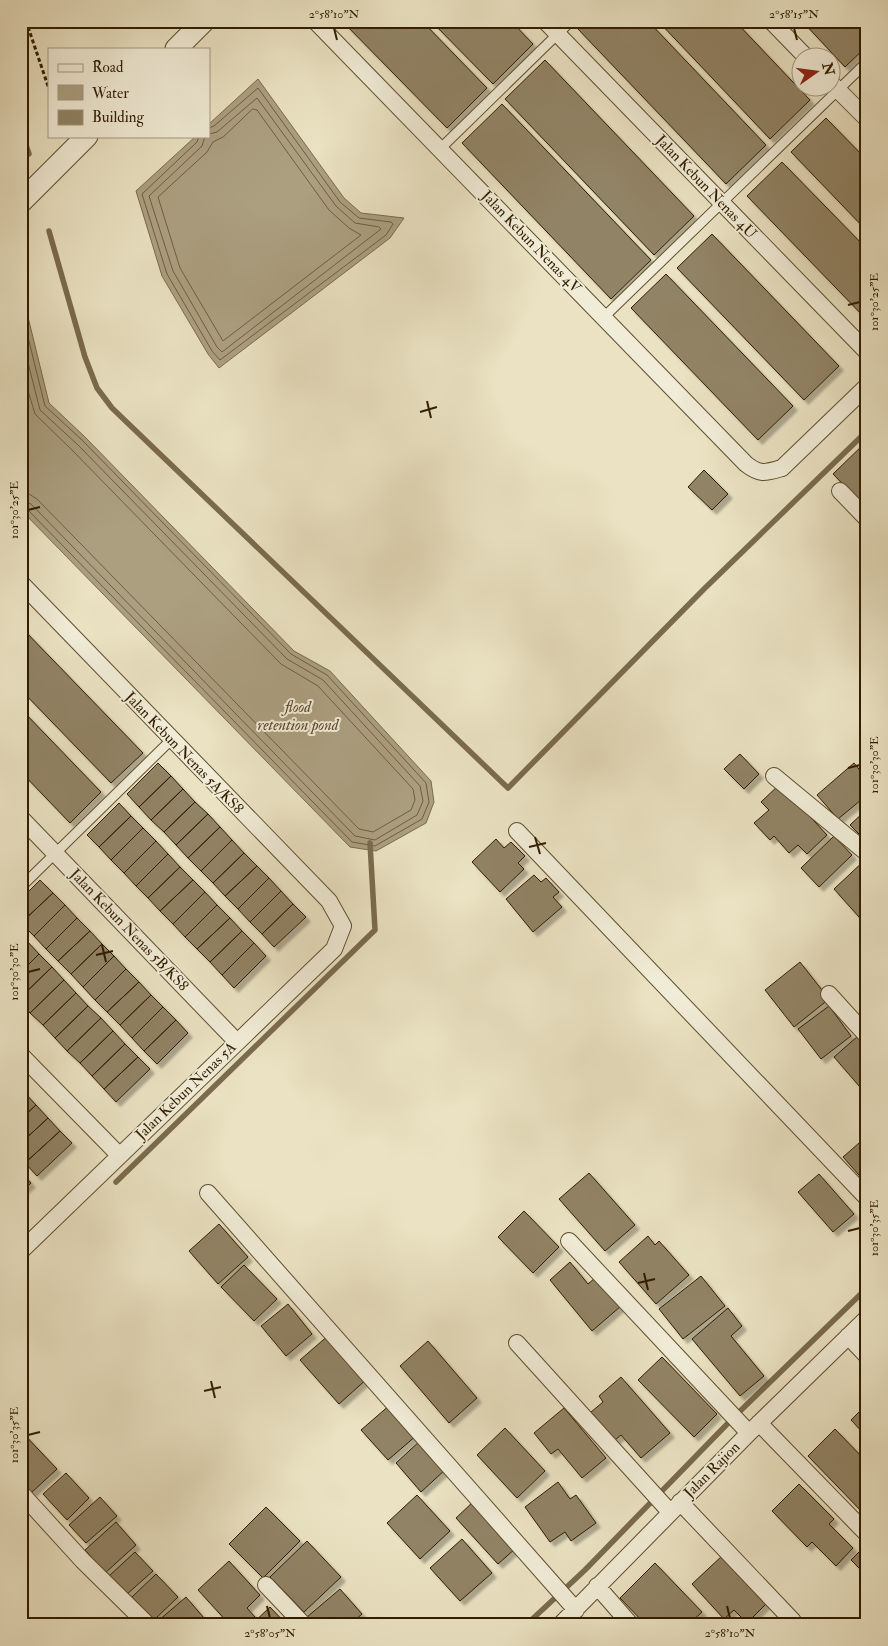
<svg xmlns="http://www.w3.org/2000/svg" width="888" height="1646" viewBox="0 0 888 1646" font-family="'IM FELL Double Pica',serif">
<defs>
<filter id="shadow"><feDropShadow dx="4.5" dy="4.5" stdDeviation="1" flood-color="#0004"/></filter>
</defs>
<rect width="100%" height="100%" fill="#eae2c2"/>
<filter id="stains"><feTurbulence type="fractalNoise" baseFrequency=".004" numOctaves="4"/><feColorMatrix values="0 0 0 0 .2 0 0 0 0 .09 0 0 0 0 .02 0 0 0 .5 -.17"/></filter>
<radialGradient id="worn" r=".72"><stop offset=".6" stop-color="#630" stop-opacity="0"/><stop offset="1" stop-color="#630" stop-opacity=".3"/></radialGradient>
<path fill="#ab9f80" stroke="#7a6b4d" d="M258,79L344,198L361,213L404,218L390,238L219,368L208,354L162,276L136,191L196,136H209V124Z
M21,312L28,317L49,403L85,437L294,651L330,671L431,781L434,802L426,823L376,851L350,847L21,510Z"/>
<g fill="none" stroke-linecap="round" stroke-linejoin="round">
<path stroke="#6e5e40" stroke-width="1" d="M253,109L257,110L329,210L349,228L361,235L223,341L180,268L158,197L207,152L213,142L223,137Z
M199,136L197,142L142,194L167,274L212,351L220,360L386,235L393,224L391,222L359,218L340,202L258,88L214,126L209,128
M205,136L202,146L149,196L173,271L217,347L222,352L381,229L379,227L355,223L336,206L257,98L217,132L209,134
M21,318L24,321L45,406L82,440L291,654L327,675L426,783L429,802L422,819L375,846L352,842L27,509L21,507
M21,335L40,410L78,445L287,659L323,680L420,786L423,801L417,815L375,840L355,836L31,504L21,501
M21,367L35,414L72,450L281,664L318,686L413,789L415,800L411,810L373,832L359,829L37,499L29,494L21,493"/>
<path stroke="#7a6b4d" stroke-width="5.5" d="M21,131L29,154
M49,231L85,357L97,388L112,408L508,788L704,589L867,431
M116,1182L375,930L370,843
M526,1625L585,1570L734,1417L867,1288"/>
</g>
<path fill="#918365" stroke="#311d00" filter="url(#shadow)" d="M342,21H422L487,88L447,128Z
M431,21H511L533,44L493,84Z
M584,21H648L766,145L726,184L577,28Z
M658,21H735L810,100L770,139Z
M802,21H867V46L845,67Z
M545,60L694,216L654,255L505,99Z
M502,104L651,260L611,299L462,143Z
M826,118L867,160V231L791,152Z
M782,162L867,249V320L747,196Z
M712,234L839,366L804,400L677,268Z
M666,274L793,406L758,440L631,308Z
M867,441V509L833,474Z
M704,470L728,494L712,510L688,487Z
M21,627L143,753L111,783L21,690Z
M21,709L101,792L70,823L21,772Z
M740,754L759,774L744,789L724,769Z
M158,763L171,776L139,807L127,794Z
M854,763L867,779V795L838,819L817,795Z
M171,776L183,789L151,820L139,807Z
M780,784L827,835L807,854L798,845L789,853L774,836L770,840L754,823L769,810L761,802Z
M183,789L195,802L164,832L151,820Z
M195,802L208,814L176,845L164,832Z
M119,803L131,816L99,847L87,835Z
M867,809V842L850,825Z
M208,814L220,827L188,858L176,845Z
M131,816L143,828L111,860L99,847Z
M220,827L232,840L201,871L188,858Z
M143,828L156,841L124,873L111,860Z
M834,836L852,855L819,887L801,868Z
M496,839L504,848L511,842L525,856L518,863L524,869L500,892L472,862Z
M232,840L244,853L213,883L201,871Z
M156,841L168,854L136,886L124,873Z
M244,853L257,866L225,896L213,883Z
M168,854L180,867L148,898L136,886Z
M866,859L867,860V926L834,889Z
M257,866L269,878L238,909L225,896Z
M180,867L193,880L160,911L148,898Z
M534,875L541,882L546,878L559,892L553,897L562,907L533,932L506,899Z
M269,878L281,891L250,922L238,909Z
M40,880L53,893L21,923V899Z
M193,880L205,892L173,924L160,911Z
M281,891L293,904L262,934L250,922Z
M205,892L217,905L185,937L173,924Z
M53,893L65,905L34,936L21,923Z
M293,904L306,917L274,947L262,934Z
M65,905L77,918L46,949L34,936Z
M217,905L230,918L197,949L185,937Z
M77,918L90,931L58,961L46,949Z
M230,918L242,931L210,962L197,949Z
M90,931L102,944L71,974L58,961Z
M242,931L254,943L222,975L210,962Z
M27,941L39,954L21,972V947Z
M254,943L266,956L234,988L222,975Z
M102,944L114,956L83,987L71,974Z
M39,954L52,967L21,997V972Z
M114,956L126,969L95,1000L83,987Z
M800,962L829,999L794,1027L765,990Z
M52,967L64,980L30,1013L21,1003V997Z
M126,969L139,982L107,1012L95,1000Z
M64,980L76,993L43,1025L30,1013Z
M139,982L151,995L120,1025L107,1012Z
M76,993L88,1006L55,1038L43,1025Z
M151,995L163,1007L132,1038L120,1025Z
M88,1006L101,1018L67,1051L55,1038Z
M829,1006L851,1036L821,1059L798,1029Z
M163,1007L176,1020L144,1051L132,1038Z
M101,1018L113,1031L80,1063L67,1051Z
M176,1020L188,1033L157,1064L144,1051Z
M113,1031L125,1044L92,1076L80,1063Z
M858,1036L867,1046L866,1094L834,1057Z
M125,1044L138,1057L104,1089L92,1076Z
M138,1057L150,1069L116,1102L104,1089Z
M24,1092L36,1105L21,1119V1094Z
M36,1105L48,1118L21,1143V1119Z
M48,1118L60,1131L25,1163L21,1159V1143Z
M60,1131L72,1143L37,1176L25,1163Z
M867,1136V1183H866L843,1157Z
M21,1172L31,1183L21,1192Z
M589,1173L635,1225L605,1251L559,1199Z
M819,1174L854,1214L833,1232L798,1192Z
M524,1211L559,1247L533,1273L498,1237Z
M219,1224L248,1257L218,1284L189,1251Z
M648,1236L655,1245L659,1241L689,1275L656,1304L619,1262Z
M570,1262L588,1284L596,1277L621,1306L592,1331L550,1280Z
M244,1265L277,1299L254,1321L221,1287Z
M701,1276L725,1306L683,1339L659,1309Z
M288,1304L312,1334L286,1356L261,1326Z
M728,1308L742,1326L731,1336L764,1376L740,1396L692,1339Z
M330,1334L368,1378L339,1404L300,1360Z
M428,1341L477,1398L449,1423L400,1366Z
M662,1357L717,1414L694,1437L638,1380Z
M621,1377L670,1433L641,1458L621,1435L615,1440L591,1412L603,1402L599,1396Z
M391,1404L417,1435L388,1460L361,1430Z
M867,1404V1437L851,1420Z
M564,1408L606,1458L582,1478L558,1449L551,1454L534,1433Z
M505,1428L545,1471L517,1498L477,1455Z
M835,1429L867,1462V1517L808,1456Z
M21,1431L57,1469L31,1493L21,1482Z
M421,1440L446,1469L421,1492L396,1463Z
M66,1473L89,1498L67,1520L43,1494Z
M558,1482L570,1499L576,1495L596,1523L571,1541L565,1532L550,1542L525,1507Z
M799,1484L834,1519L829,1524L853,1548L836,1566L812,1542L807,1547L772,1511Z
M417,1495L450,1531L420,1559L387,1523Z
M100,1497L117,1516L86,1543L69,1525Z
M474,1501L516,1548L498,1564L456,1518Z
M266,1507L300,1541L263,1578L229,1544Z
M116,1522L136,1545L105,1573L85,1550Z
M462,1539L492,1573L460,1601L430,1568Z
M307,1541L341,1577L304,1612L270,1577Z
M867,1544V1576L851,1560Z
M135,1552L153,1571L126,1595L109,1576Z
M723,1555L767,1603L747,1623L734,1610L724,1619L692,1584Z
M229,1561L260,1595L247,1608L255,1617L247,1625H230L198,1590Z
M655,1563L702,1612L688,1625H646L620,1598Z
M156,1574L178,1597L154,1620L132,1597Z
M340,1589L362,1614L349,1625H314L307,1617Z
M186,1597L210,1625H161L158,1621Z
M270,1607L287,1625H251Z
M377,1617L384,1625H368Z"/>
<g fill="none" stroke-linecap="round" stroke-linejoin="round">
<defs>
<path id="service" d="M440,149L571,21
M604,317L867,62
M21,887L171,740"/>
<path id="minor" d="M315,21L746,464C760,475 765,473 782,468L867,386
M545,21L867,352
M771,21L807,58
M830,82L867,119
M840,491L867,519
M21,583L329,901L343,926L334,949L21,1251
M774,776L867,853
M21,818L237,1042
M517,831L867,1198
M829,994L867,1036
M21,1055L119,1155
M208,1193L576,1610
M569,1241L749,1433
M848,1336L867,1356
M517,1343L670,1512
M759,1423L867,1534
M21,1493L83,1561L148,1625
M680,1502L793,1621
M266,1585L304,1625
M597,1586L631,1625
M560,1625L749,1433L867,1318"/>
<path id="tertiary" d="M176,49L204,21
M21,202L87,136"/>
</defs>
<use href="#service" stroke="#5f4e30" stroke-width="11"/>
<use href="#minor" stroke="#5f4e30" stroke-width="18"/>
<use href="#tertiary" stroke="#5f4e30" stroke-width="23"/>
<path stroke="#311d00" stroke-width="3" stroke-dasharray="4 2.5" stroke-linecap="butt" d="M26,21L49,89"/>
<use href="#service" stroke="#f1ecd7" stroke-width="9"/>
<use href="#minor" stroke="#f1ecd7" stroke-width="16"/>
<use href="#tertiary" stroke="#f1ecd7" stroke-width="21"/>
</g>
<path fill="none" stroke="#311d00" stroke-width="2" d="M334,28L337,40M794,28L797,40M848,305L860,302M427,401L431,418M420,412L437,407M28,510L40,507M848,768L860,765M535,837L540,854M529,847L546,843M102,945L106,962M96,955L113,951M28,972L40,969M848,1231L860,1228M644,1273L648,1290M638,1283L655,1279M211,1381L215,1398M204,1391L221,1387M28,1435L40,1432M267,1606L270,1618M727,1606L730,1618"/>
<g text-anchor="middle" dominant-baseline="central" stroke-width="4" stroke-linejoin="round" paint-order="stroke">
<g font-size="15" fill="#311d00" stroke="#f1ecd7">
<text transform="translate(706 187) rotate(46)">Jalan Kebun Nenas 4U</text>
<text transform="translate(531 242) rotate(46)">Jalan Kebun Nenas 4V</text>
<text transform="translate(184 753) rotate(46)">Jalan Kebun Nenas 5A/KS8</text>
<text transform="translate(129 930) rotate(46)">Jalan Kebun Nenas 5B/KS8</text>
<text transform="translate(186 1091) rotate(-44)">Jalan Kebun Nenas 5A</text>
<text transform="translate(712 1470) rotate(-45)">Jalan Rajion</text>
</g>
<g font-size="16" font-style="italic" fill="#5c4a2d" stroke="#f1ecd7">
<text x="298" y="707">flood<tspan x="298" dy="18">retention pond</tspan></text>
</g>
</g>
<rect width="888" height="1646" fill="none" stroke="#eae2c2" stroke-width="55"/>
<rect x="48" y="48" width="162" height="90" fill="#f1ecd7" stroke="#a49981"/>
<rect x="58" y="64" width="25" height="8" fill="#f1ecd7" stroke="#a49981"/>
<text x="92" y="72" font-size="15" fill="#311d00">Road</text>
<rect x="58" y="85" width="25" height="15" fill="#ab9f80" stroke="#a49981"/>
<text x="92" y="98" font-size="15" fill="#311d00">Water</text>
<rect x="58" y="110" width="25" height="15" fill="#918365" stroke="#a49981"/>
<text x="92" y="122" font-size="15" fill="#311d00">Building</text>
<g transform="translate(816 72) rotate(76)"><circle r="24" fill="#f1ecd7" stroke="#a49981"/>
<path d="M0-4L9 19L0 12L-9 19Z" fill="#8f2418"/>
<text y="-8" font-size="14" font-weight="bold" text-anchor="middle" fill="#311d00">N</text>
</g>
<rect x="28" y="28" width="832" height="1590" fill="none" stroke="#311d00" stroke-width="2"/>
<g font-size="12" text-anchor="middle" fill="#311d00">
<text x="334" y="18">2°58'10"N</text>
<text x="794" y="18">2°58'15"N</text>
<text transform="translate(874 302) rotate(-90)" y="4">101°30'25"E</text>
<text transform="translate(14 510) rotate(-90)" y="4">101°30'25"E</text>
<text transform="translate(874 765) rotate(-90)" y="4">101°30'30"E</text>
<text transform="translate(14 972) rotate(-90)" y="4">101°30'30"E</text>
<text transform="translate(874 1228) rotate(-90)" y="4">101°30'35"E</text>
<text transform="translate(14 1435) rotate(-90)" y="4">101°30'35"E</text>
<text x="270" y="1637">2°58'05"N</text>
<text x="730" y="1637">2°58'10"N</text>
</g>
<rect width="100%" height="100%" filter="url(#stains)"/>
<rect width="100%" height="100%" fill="url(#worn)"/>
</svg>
